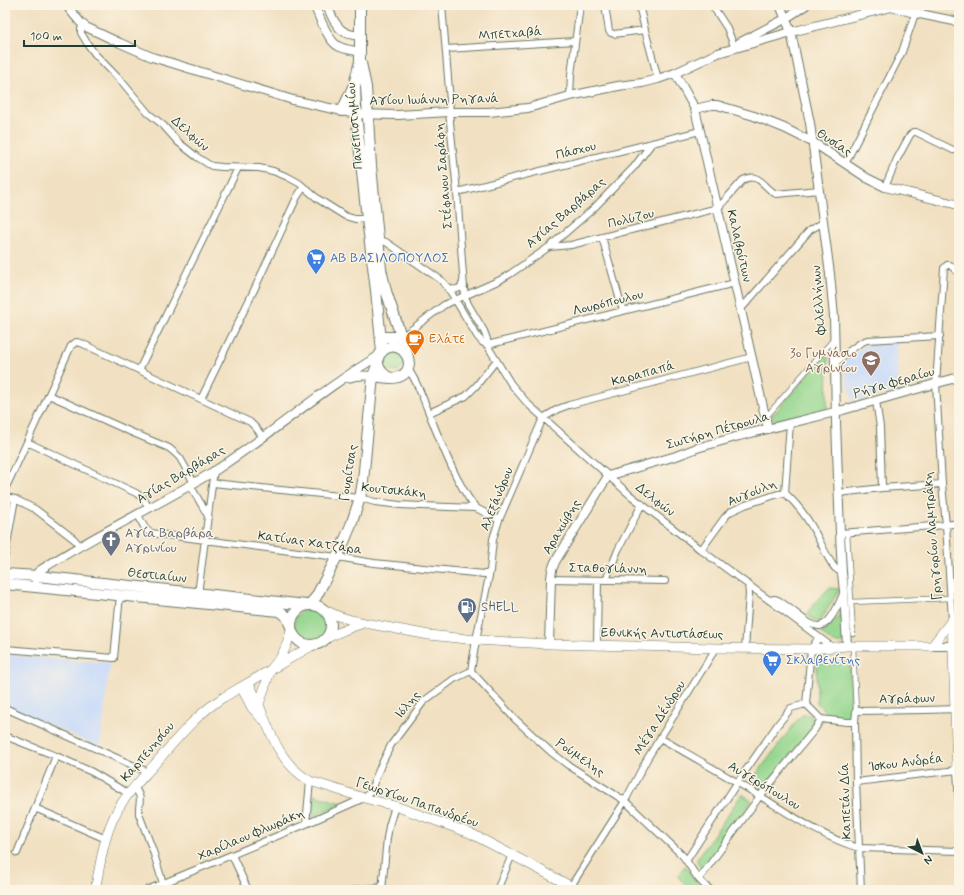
<svg xmlns="http://www.w3.org/2000/svg" width="964" height="895" viewBox="0 0 964 895" font-family="Mynerve,sans-serif">
<rect width="100%" height="100%" fill="#fcf5e5"/>
<filter id="ink" filterUnits="userSpaceOnUse"><feTurbulence type="fractalNoise" baseFrequency=".025" numOctaves="2"/><feDisplacementMap in="SourceGraphic" scale="8" xChannelSelector="R" yChannelSelector="G"/><feConvolveMatrix kernelMatrix="1 2 1 2 8 2 1 2 1" color-interpolation-filters="sRGB"/></filter>
<filter id="wash" filterUnits="userSpaceOnUse"><feTurbulence type="fractalNoise" baseFrequency=".012" numOctaves="4" result="noise"/><feDisplacementMap in="SourceGraphic" scale="16" xChannelSelector="R" yChannelSelector="G"/><feGaussianBlur stdDeviation="0.9" result="paint"/><feColorMatrix in="noise" values="0 0 0 0 0 0 0 0 0 0 0 0 0 0 0 0 0 1.4 0 .05"/><feComposite in="paint" operator="in"/></filter>
<g filter="url(#wash)">
<rect width="100%" height="100%" fill="#f1e0c1"/>
<path fill="#cadcf9" d="M897,342V391L853,402L842,363L867,344Z
M5,655L110,663L100,748L64,731L5,706Z"/>
<path fill="#95d78f" stroke="#5a8a62" d="M384 362a10 10 0 1 1 20 0a10 10 0 1 1-20 0Z
M828,352L827,410L777,422L771,417Z
M829,588L840,589L819,623L807,615L814,604Z
M844,604V643H833L821,633C835,626 838,617 844,604Z
M294 625a17 17 0 1 1 34 0a17 17 0 1 1-34 0Z
M850,662L851,718V720L831,718L817,703V663Z
M805,714C813,715 816,721 813,728L760,792L749,784L799,718L801,716Z
M742,794L752,801L704,871H703L698,864L697,859Z
M314,795L342,803V804L312,816L311,815Z
M686,866L695,881L705,890H693L678,877V876L684,867Z"/>
</g>
<g filter="url(#ink)">
<g fill="none" stroke-linecap="round" stroke-linejoin="round">
<defs>
<path id="pedestrian" d="M766,417L834,339
M847,532L853,634
M851,602L951,598
M853,646L856,711"/>
<path id="minor" d="M442,5L449,90L450,100L449,112L457,192L464,288L465,296L468,304L484,331L487,339V345L511,384L528,404L630,495L701,550L769,600L832,647
M605,5L609,31L611,33L614,34L645,30
M639,5L645,30L658,79
M712,5L727,28L734,46
M83,25L81,29V33L89,46L95,54L123,83L148,113L163,125L178,142L197,157L208,164L212,166L222,167L259,168L273,171L288,177L299,183L318,199L345,216L355,219H367
M447,49L575,41
M570,96L571,75L580,5
M845,164L902,52L918,5
M885,187L897,159L910,135L913,132H916L953,150H957L959,148
M457,192L700,131
M602,237L623,311
M376,240H379L386,242L441,280L450,291L477,336L482,342L487,345
M549,247L571,245L718,208L743,180C759,171 764,188 776,194L819,190
M448,287C454,292 462,289 463,281
M741,309L810,230L824,222
M402,336L407,333L444,305L500,280L510,274L549,247L594,208L634,167L652,143
M487,345L735,283
M835,363C845,355 855,344 867,340L940,336
M408,369C417,381 421,394 427,408C436,431 445,454 456,476C462,487 467,498 476,508
M139,370L238,168
M49,395L131,432L169,448L175,453L180,458L194,483
M201,399L255,288L297,197L303,188
M876,401L880,427L882,488
M429,413L466,396L476,386L496,361
M27,442L136,493L143,498L149,508
M213,483L360,498L375,502L400,505L422,506L476,508L499,520
M190,485L208,516L198,594
M5,489L16,466L71,346L76,342L81,343L250,422L256,428L263,437
M785,493C798,505 809,520 817,536C822,545 826,555 832,564L835,568L842,573
M839,493L882,488L942,484
M5,497L15,499L35,509L74,539L80,546
M138,514C141,521 144,530 151,533L337,557L374,563L484,574H487L490,571
M208,516L214,470
M840,533L946,525L959,523
M701,550L725,517L730,512L745,505L778,494L785,493L790,423
M5,555L15,499
M551,579L665,581
M606,580L618,550L642,504
M769,600L775,599L778,600C812,622 821,648 843,594
M952,620L946,525L942,484L936,384L944,268L947,265H950L959,273
M819,637L811,649L806,704L821,719L847,722H855
M597,645L598,580
M5,649L114,658L120,595
M745,649L749,594L748,584
M471,671L476,640L490,571L493,539L499,520L543,418L558,409L569,405L752,357
M471,671L515,719L551,752L568,765L625,801L682,855C692,867 697,882 711,890
M5,708L148,772
M5,736L56,756L92,772L129,794
M660,738C693,757 727,776 760,796C791,815 824,838 859,848L959,851
M856,782L957,770L959,802
M134,787C144,800 138,800 139,814L153,851L165,890
M35,808L106,839
M306,824L310,781
M17,853L56,756
M232,855L248,890
M686,861L737,783L778,724L791,708L806,704
M699,879L760,796L815,729L821,719
M571,886L625,801L647,759L716,648
M147,890L306,824L364,798L370,792L381,765L391,745L424,701L454,679L471,671
M355,890L383,887
M382,890L387,838L389,826L395,806
M497,890L512,855
M861,890L856,782L855,722L856,711L925,710L958,709"/>
<path id="tertiary" d="M66,5L80,22L86,27L120,43L152,57L293,100L356,114L398,115L449,112H489L528,108L570,96L618,86L642,83L658,79L675,73L718,53L791,32L891,7L915,13L959,22
M314,5C319,16 328,41 338,46C345,50 353,50 360,52
M327,5C331,15 336,29 347,33C351,35 356,35 360,36
M780,5L791,32L810,123L830,274L834,317L835,363L836,422L840,533L842,573L844,591L847,646
M739,43L785,19L806,5
M675,73L695,109L768,429
M695,109L712,105H717L754,116L784,128L814,143L867,178L885,187L959,205
M348,378C356,375 364,375 373,376
M36,580L38,572L42,569C98,533 159,505 216,470C272,434 322,389 380,355
M549,644L551,579L552,570L555,562L608,476L676,456L697,448L739,436L843,410L959,377
M932,646H959"/>
<path id="secondary" d="M325,610L338,616L351,620L365,623L429,635L476,640L549,644L716,648L811,649L847,646H932L952,620L959,614
M952,620L957,770H959
M325,639C337,633 348,628 361,624
M249,683C252,690 256,698 259,705C271,734 280,764 310,781L364,798L395,806L470,833L512,855L578,890
M241,687L252,708L262,719
M259,704L271,669L281,657L287,644L291,631
M95,890C100,866 103,841 113,819C122,798 139,782 154,765C176,740 195,715 224,697L313,645"/>
<path id="primary" d="M360,5V61L355,81V88L356,114L367,219L376,290L382,352
M361,63L366,87L371,166L381,269L386,291L408,357
M342,111L354,85
M381,337H395L402,336
M373,376C381,377 393,380 401,376C419,367 403,338 385,349C372,358 378,373 391,378
M5,574L37,576L306,605
M5,584L279,611C286,614 288,618 290,625
M291 625a20 20 0 1 1 40 0a20 20 0 1 1-40 0Z
M309,605L316,597L341,549L351,525L360,498L363,481L373,376L378,362"/>
</defs>
<use href="#pedestrian" stroke="#687665" stroke-width="6"/>
<use href="#minor" stroke="#687665" stroke-width="8"/>
<use href="#tertiary" stroke="#687665" stroke-width="10"/>
<use href="#secondary" stroke="#687665" stroke-width="10"/>
<use href="#primary" stroke="#687665" stroke-width="12"/>
<use href="#pedestrian" stroke="#fff" stroke-width="4.5"/>
<use href="#minor" stroke="#fff" stroke-width="6"/>
<use href="#tertiary" stroke="#fff" stroke-width="8"/>
<use href="#secondary" stroke="#fff" stroke-width="9"/>
<use href="#primary" stroke="#fff" stroke-width="10"/>
</g>
</g>
<defs>
<symbol id="supermarket-pin" viewBox="-11 -11 22 30"><path d="M0 17L-7.5 6A9.5 9.5 0 1 1 7.5 6Z" fill="#3f7fe0" stroke="#fcf5e5"/><path d="M-6-5.5h2.5l.6 2H6L4.5 2H-2.5L-4.4-4H-6ZM-1.5 3.2a1.3 1.3 0 1 0 .1 0ZM3 3.2a1.3 1.3 0 1 0 .1 0Z" fill="#fff"/></symbol>
<symbol id="cafe-pin" viewBox="-11 -11 22 30"><path d="M0 17L-7.5 6A9.5 9.5 0 1 1 7.5 6Z" fill="#e8710a" stroke="#fcf5e5"/><path d="M-5.5-4.5H6V0H3Q3 3.5 0 3.5H-2.5Q-5.5 3.5-5.5 0ZM3-3.2v2h1.7v-2ZM-6 4.5H4V6H-6Z" fill="#fff"/></symbol>
<symbol id="school-pin" viewBox="-11 -11 22 30"><path d="M0 17L-7.5 6A9.5 9.5 0 1 1 7.5 6Z" fill="#8d6e63" stroke="#fcf5e5"/><path d="M0-5L7-2L0 1L-7-2ZM-4 1L0 2.5L4 1V4Q0 6-4 4Z" fill="#fff"/></symbol>
<symbol id="church-pin" viewBox="-11 -11 22 30"><path d="M0 17L-7.5 6A9.5 9.5 0 1 1 7.5 6Z" fill="#6b7280" stroke="#fcf5e5"/><path d="M-1.2-6h2.4v3.5h3.3v2.4h-3.3V6h-2.4V-.1h-3.3v-2.4h3.3Z" fill="#fff"/></symbol>
<symbol id="fuel-pin" viewBox="-11 -11 22 30"><path d="M0 17L-7.5 6A9.5 9.5 0 1 1 7.5 6Z" fill="#5c6f8a" stroke="#fcf5e5"/><path d="M-5.5-6h7V0h2V4h1.3V-2.5L3-4.5l.8-.8L6-3V5H2.5V1h-1V6h-7ZM-4.2-4.7v3.2H.2V-4.7Z" fill="#fff"/></symbol>
</defs>
<g fill-rule="evenodd">
<use href="#supermarket-pin" x="305" y="247" width="22" height="30"/>
<use href="#cafe-pin" x="404" y="328" width="22" height="30"/>
<use href="#school-pin" x="860" y="349" width="22" height="30"/>
<use href="#church-pin" x="100" y="529" width="22" height="30"/>
<use href="#fuel-pin" x="456" y="596" width="22" height="30"/>
<use href="#supermarket-pin" x="761" y="649" width="22" height="30"/>
</g>
<g text-anchor="middle" dominant-baseline="central" stroke-width="3" stroke-linejoin="round" paint-order="stroke">
<g font-size="13" fill="#1f3d34" stroke="#fcf5e5">
<text transform="translate(510 34) rotate(-4)">Μπετχαβά</text>
<text transform="translate(434 100) rotate(-1)">Αγίου Ιωάννη Ρηγανά</text>
<text transform="translate(355 126) rotate(-95)">Πανεπιστημίου</text>
<text transform="translate(190 134) rotate(42)">Δελφών</text>
<text transform="translate(834 143) rotate(33)">Θυσίας</text>
<text transform="translate(576 151) rotate(-14)">Πάσχου</text>
<text transform="translate(444 176) rotate(-95)">Στέφανου Σαράφη</text>
<text transform="translate(566 213) rotate(-41)">Αγίας Βαρβάρας</text>
<text transform="translate(631 219) rotate(-14)">Πολύζου</text>
<text transform="translate(739 246) rotate(77)">Καλαβρύτων</text>
<text transform="translate(819 300) rotate(-94)">Φιλελλήνων</text>
<text transform="translate(608 303) rotate(-14)">Λουρόπουλου</text>
<text transform="translate(643 374) rotate(-15)">Καραπαπά</text>
<text transform="translate(894 383) rotate(-16)">Ρήγα Φεραίου</text>
<text transform="translate(718 431) rotate(-16)">Σωτήρη Πέτρουλα</text>
<text transform="translate(349 473) rotate(-81)">Γουρίτσας</text>
<text transform="translate(181 475) rotate(-31)">Αγίας Βαρβάρας</text>
<text transform="translate(394 491) rotate(6)">Κουτσικάκη</text>
<text transform="translate(752 493) rotate(-22)">Αυγούλη</text>
<text transform="translate(497 499) rotate(-68)">Αλεξάνδρου</text>
<text transform="translate(655 500) rotate(38)">Δελφών</text>
<text transform="translate(562 527) rotate(-59)">Αραχώβης</text>
<text transform="translate(933 536) rotate(-94)">Γρηγορίου Λαμπράκη</text>
<text transform="translate(310 543) rotate(8)">Κατίνας Χατζάρα</text>
<text transform="translate(608 569) rotate(1)">Σταθογιάννη</text>
<text transform="translate(157 576) rotate(6)">Θεστιαίων</text>
<text transform="translate(662 634) rotate(1)">Εθνικής Αντιστάσεως</text>
<text transform="translate(907 699) rotate(-1)">Αγράφων</text>
<text transform="translate(408 705) rotate(-50)">Ιόλης</text>
<text transform="translate(660 718) rotate(-58)">Μέγα Δένδρου</text>
<text transform="translate(148 752) rotate(-49)">Καρπενησίου</text>
<text transform="translate(580 758) rotate(35)">Ρούμελης</text>
<text transform="translate(906 763) rotate(-7)">Ίσκου Ανδρέα</text>
<text transform="translate(764 786) rotate(31)">Αυγερόπουλου</text>
<text transform="translate(846 801) rotate(-92)">Καπετάν Δία</text>
<text transform="translate(417 803) rotate(19)">Γεωργίου Παπανδρέου</text>
<text transform="translate(251 835) rotate(-23)">Χαρίλαου Φλωράκη</text>
</g>
<g font-size="13" fill="#366cbe" stroke="#fcf5e5" text-anchor="start">
<text x="330" y="258">ΑΒ ΒΑΣΙΛΟΠΟΥΛΟΣ</text>
<text x="786" y="660">Σκλαβενίτης</text>
</g>
<g font-size="13" fill="#c56008" stroke="#fcf5e5" text-anchor="start">
<text x="429" y="339">Ελάτε</text>
</g>
<g font-size="13" fill="#785e54" stroke="#fcf5e5" text-anchor="end">
<text x="857" y="353">3ο Γυμνάσιο<tspan x="857" dy="15">Αγρινίου</tspan></text>
</g>
<g font-size="13" fill="#5b616d" stroke="#fcf5e5" text-anchor="start">
<text x="125" y="533">Αγία Βαρβάρα<tspan x="125" dy="15">Αγρινίου</tspan></text>
</g>
<g font-size="13" fill="#4e5e75" stroke="#fcf5e5" text-anchor="start">
<text x="481" y="607">SHELL</text>
</g>
</g>
<rect width="964" height="895" fill="none" stroke="#fcf5e5" stroke-width="20"/>
<g transform="translate(922 853) rotate(138)" stroke="#fcf5e5" stroke-width="3" paint-order="stroke">
<path d="M0-3L7 15L0 10L-7 15Z" fill="#1f3d34"/>
<text y="-6" font-size="11" font-weight="bold" text-anchor="middle" fill="#1f3d34">N</text>
</g>
<path d="M24 40v6h111v-6" fill="none" stroke="#1f3d34" stroke-width="2"/>
<text x="30" y="40" font-size="12" fill="#1f3d34" stroke="#fcf5e5" stroke-width="3" paint-order="stroke">100 m</text>
</svg>
